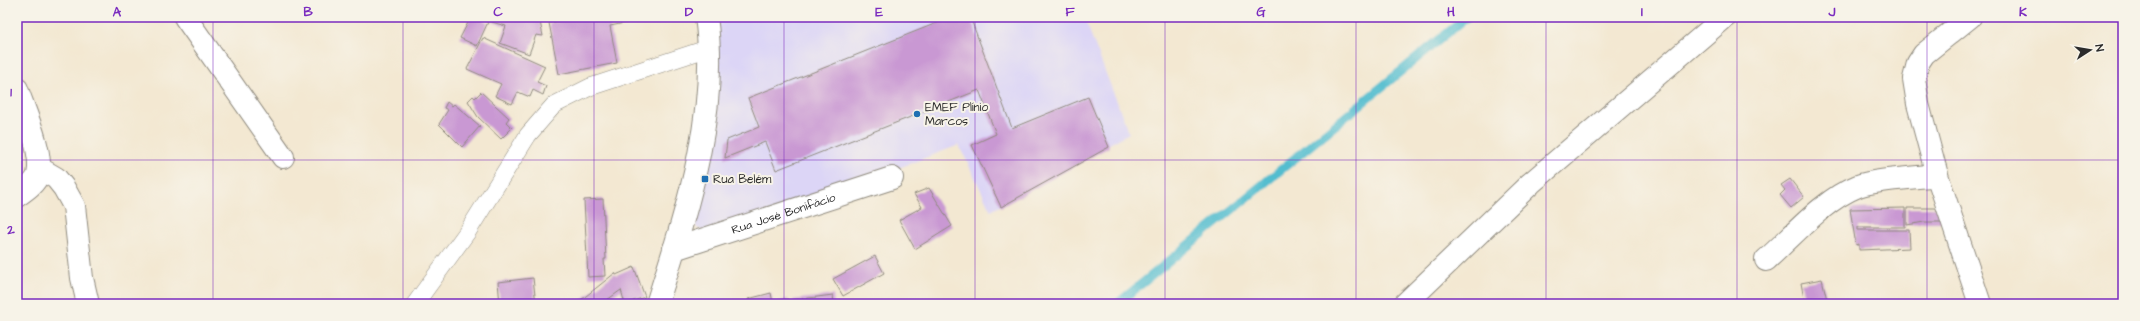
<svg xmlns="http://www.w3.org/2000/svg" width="2140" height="321" viewBox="0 0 2140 321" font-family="'Architects Daughter',sans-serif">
<rect width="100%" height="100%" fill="#f7f3e8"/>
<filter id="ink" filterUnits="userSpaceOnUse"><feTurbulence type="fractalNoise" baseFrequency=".025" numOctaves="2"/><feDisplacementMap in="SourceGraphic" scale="8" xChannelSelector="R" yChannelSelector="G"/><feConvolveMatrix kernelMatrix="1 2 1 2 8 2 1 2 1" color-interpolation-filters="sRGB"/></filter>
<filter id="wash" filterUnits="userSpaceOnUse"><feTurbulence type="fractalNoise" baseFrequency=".012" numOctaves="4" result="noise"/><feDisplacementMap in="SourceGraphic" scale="16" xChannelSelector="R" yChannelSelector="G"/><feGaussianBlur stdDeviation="0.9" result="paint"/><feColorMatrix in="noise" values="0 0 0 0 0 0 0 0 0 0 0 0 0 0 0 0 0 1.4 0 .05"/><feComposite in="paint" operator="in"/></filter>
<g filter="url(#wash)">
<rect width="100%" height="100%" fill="#f3e8d2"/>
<path fill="#dcd5f6" d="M736,17H1084L1129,133L991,211L959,145L722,235H709L696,227L694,207L715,19Z"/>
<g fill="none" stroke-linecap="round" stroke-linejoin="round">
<path stroke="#53bdcf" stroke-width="9" d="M1117,304L1467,17"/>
</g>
<g id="blocks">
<path fill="#c998d3" d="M471,17H476L488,22L477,46L460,38Z
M489,17H539L543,36L536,35L529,54L500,43L506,26L488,21Z
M580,17H643L644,19L610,26L617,63L559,74L549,23Z
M952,17H970L1012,128L1088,97L1109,147L1001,207L972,145L996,134L979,90L776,170L765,142L725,158L727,140L759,127L748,98Z
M483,38L545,66L537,82L546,86L543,95L533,90L530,97L518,92L512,104L495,96L501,84L467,69Z
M481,92L509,118L506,122L512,128L501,139L478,117L468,101L473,96L475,98Z
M447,102L452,106L454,104L480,126L462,147L439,124L448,110L444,108Z
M1790,179L1804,197L1791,208L1780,195L1785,190L1781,185Z
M929,188L952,226L915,249L899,220L922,207L914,194Z
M603,199L606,259H604L605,276L588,277L584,200Z
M1905,208V227H1858V230H1909L1910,248L1859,250V244L1856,245L1850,209Z
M1907,208H1945V222H1924L1907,225Z
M875,256L884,273L843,296L833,279Z
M634,267L645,297L625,304L621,290L607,300L609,304H576L615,273L616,275Z
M533,278L536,304H500L498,282Z
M1822,279L1828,304H1805L1801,283Z
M771,293L773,303L788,299V304H749L748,299Z
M833,295L834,304H794L793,300Z"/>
</g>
</g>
<g filter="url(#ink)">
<use href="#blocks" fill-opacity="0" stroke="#8f8a7e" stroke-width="1"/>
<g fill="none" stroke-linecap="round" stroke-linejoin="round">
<defs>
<path id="lane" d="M415,304L468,231L528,135L554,105L590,87L709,48"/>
<g id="street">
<path d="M185,17L283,157"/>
<path d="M1970,17L1924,54L1918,63L1914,79L1918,104L1937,175L1980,304"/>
<path d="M17,89C24,110 44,153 38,175C35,184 24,191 17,196"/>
<path d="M39,168L56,178L64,188L74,206L82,278L88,304"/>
<path id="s1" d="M674,249L892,178"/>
<path d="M1766,260C1794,235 1823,200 1858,186C1876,179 1916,178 1937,175"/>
<path d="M657,304C685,215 720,112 706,17"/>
<path d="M1405,304L1531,183L1725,17"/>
</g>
</defs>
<use href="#lane" stroke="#8f8a7e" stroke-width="18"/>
<use href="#street" stroke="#8f8a7e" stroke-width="24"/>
<use href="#lane" stroke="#fff" stroke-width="17"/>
<use href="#street" stroke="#fff" stroke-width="22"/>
</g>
</g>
<path fill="none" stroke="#7b2cbf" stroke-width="1" stroke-opacity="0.55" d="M213,17V304M403,17V304M594,17V304M784,17V304M975,17V304M1165,17V304M1356,17V304M1546,17V304M1737,17V304M1927,17V304M17,160H2123"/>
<g fill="#1f6fb2" stroke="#f7f3e8" stroke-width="1.5">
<circle cx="917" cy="114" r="4"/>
<rect x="701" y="175" width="8" height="8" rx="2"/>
</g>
<g text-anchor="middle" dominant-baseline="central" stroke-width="4" stroke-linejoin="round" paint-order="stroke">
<g font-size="12" fill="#2b2b2b" stroke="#f7f3e8" text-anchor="start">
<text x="925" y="107">EMEF Plínio<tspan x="925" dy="14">Marcos</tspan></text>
<text x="713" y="179">Rua Belém</text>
</g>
<g font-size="12" fill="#2b2b2b" stroke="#f7f3e8">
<text stroke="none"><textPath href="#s1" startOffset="115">Rua José Bonifácio</textPath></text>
</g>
</g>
<rect width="2140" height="321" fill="none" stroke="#f7f3e8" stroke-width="44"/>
<g transform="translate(2090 50) rotate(78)" stroke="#f7f3e8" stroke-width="3" paint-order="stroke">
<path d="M0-3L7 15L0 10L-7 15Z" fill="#2b2b2b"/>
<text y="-6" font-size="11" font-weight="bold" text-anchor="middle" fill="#2b2b2b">N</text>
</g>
<rect x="22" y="22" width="2096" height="277" fill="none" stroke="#7b2cbf" stroke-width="1.5"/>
<g font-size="13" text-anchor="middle" font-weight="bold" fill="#7b2cbf">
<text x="117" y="16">A</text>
<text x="308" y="16">B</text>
<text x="498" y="16">C</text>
<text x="689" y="16">D</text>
<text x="879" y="16">E</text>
<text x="1070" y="16">F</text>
<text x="1261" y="16">G</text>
<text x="1451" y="16">H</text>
<text x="1642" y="16">I</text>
<text x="1832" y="16">J</text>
<text x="2023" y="16">K</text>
<text x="11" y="96">1</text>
<text x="11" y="234">2</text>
</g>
</svg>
